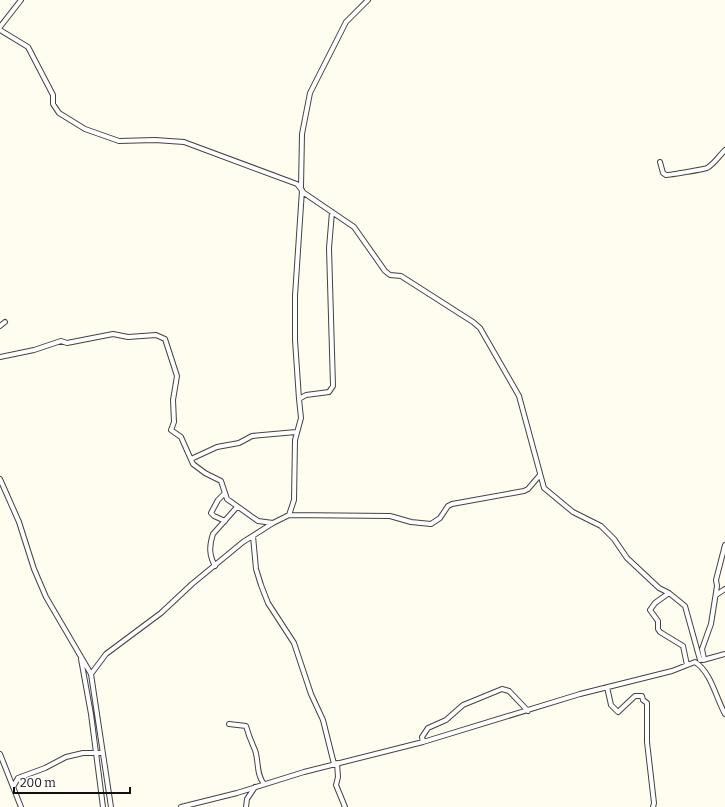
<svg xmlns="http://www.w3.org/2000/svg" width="725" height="807" viewBox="0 0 725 807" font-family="Bitter,serif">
<rect width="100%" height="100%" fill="#fffcf0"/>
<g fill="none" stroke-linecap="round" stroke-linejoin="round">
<defs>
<path id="minor" d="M0,27L21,0
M0,30L28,47L53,95V104L59,113L85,129L119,141L155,140L184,142L297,184L304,193L354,227L385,271L390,275L401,276L473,322L480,328L519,396L544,488L573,512L601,526L614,539L627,558L659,588L669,593L685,606L700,660
M660,162L663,173L666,175C670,175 705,169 707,168C714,164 719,156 725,150
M301,187L302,134L310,93L346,22L368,0
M0,326L5,322
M0,357L34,350L61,341L67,343L113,334L128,337L156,335L165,339L177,376L173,400L174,422L171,430L181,437L193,464L205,473L221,481L227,499L258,521L273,523
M299,399L295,340V296L302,190
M191,459L217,447L239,443L252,436L296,432
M0,479L19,522L34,569L46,597L91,674L111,807
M224,494L218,500L211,513L214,516L225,521
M289,515L390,516L411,522L431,524L440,518L448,506L452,504L524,491L528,489L540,475
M253,536L256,569L261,585L268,603L294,643L311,694L323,720L334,764
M215,566C209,555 209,546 213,534L237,507
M669,593L655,603L650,610L658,621V629L660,632L683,646L687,665
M716,595L725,589
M81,659L91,714L103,807
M704,659L702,649L711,624L717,586L716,580L725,545
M703,660L725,654
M91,674L106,654L161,613L192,584L243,542L273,523L289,515L294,500L295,440L301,418L299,399L306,395L329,392L333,386L329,248L332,212
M607,687L611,705L618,712L635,696H642L643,700L647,703V742L654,803L653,807
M229,724L246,726C249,737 251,741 255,750C259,762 256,774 264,784
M423,742L422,737L428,728L446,720L463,705L502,689L509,691L528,711
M0,754L21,807
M337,763L338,777L336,785L345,807
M13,787L18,778L45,768L66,757L83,753H102
M181,807L237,793L304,772L423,742L580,694L672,671L695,662C711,672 716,698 725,714
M246,807L247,799L255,787"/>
</defs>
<use href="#minor" stroke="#424242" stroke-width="6"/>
<use href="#minor" stroke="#fff" stroke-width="4"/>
</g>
<path d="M14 787v6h116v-6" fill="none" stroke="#0f0f0f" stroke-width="2"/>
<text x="20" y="787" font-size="12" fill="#0f0f0f" stroke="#ffffff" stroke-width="3" paint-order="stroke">200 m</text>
</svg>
